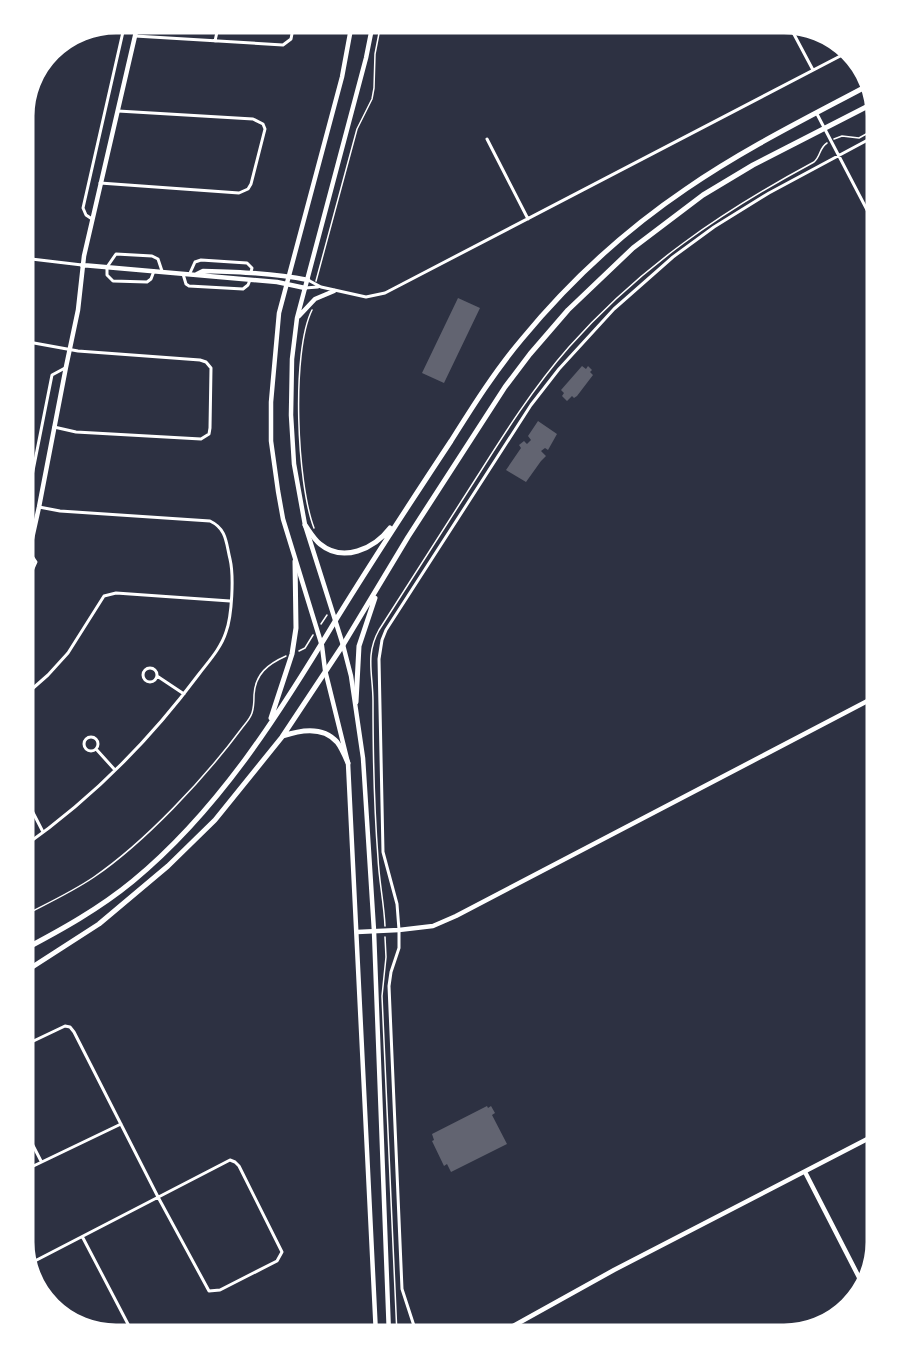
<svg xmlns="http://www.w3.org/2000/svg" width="900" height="1358" viewBox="0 0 900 1358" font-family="Lato,sans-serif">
<rect width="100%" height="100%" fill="#2d3142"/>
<path fill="#626471" d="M458,298L480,308L444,383L422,373Z
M582,366L586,369L588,366L592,370L590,372L593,375L577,396L574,398L572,396L567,401L562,396L564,393L561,390Z
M538,421L557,434L548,450L545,448L541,451L546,456L541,461L526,482L506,470L521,448L519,445L524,441L527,444L531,440L528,436Z
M487,1106L488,1108L491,1106L495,1113L492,1115L507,1144L451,1172L447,1164L444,1166L432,1141L434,1140L432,1134Z
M259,1325L267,1335H238Z"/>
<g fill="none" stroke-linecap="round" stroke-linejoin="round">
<path stroke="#fff" stroke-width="1.5" d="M834,139L842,136L859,138L877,128
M316,281L357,129L372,99L374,88L375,54L381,23
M312,310C291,352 297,484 314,528
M321,624L327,615
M299,651L305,648L313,635
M23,916C46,904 72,892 94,877C145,842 205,778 242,728C245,724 250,719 252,713C254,707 254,702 254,695C255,674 268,664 286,656
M385,926C384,903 379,881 378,858C374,806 373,754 373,701C373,674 365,655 379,630C411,580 443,530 475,480C504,434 533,388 569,347C640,267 721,212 814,162C821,156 819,148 827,143
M385,937L386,957L382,996L397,1335"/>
<path stroke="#fff" stroke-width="3" d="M788,23L813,70
M135,36L283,45L291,39L294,23
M215,41L219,23
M817,114L877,229
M487,139L528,219
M23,146L32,108L28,99
M100,183L239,193L248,189L251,184L265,129L263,124L253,119L118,111
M92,219L86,215L83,208L125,23
M23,258L82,265
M154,271L151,279L147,282L113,281L107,275V267L116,254L152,256L158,259L162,271
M190,273L195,262L201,260L247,263L252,268L251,272
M183,274L186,284L189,286L243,289L248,285L250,280
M308,280L321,287L366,297L385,293L848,52
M305,288L318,287
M23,341L78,351L200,360L206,362L211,368L210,428L209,434L201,439L76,432L54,427
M35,523L25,511L52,375L65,368
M23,545L30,546
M23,591L36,562L30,553
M143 675a7 7 0 1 1 14 0a7 7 0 1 1-14 0Z
M157,676L184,694
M23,697L48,675L68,653L104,596L116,593L230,601
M84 744a7 7 0 1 1 14 0a7 7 0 1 1-14 0Z
M96,749L115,770
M23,793L43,832
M23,847C90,800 150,740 199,674C209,661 221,648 226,632C232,616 234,576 230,559C226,543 227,529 210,521L60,511L39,507
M23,1046L65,1026L70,1027L74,1032L158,1197L209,1291L220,1290L277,1261L282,1252L239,1166L235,1162L230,1160L29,1264
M23,1126L41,1161
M23,1171L121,1124
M83,1238L129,1326V1335
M417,1335L402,1289L389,986L391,972L399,948V930L397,904L383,852L379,659L382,640L386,630L531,405L559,369L614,309L673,257L714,227L769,193L877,135"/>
<path stroke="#fff" stroke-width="4.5" d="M82,265L277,282L305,288
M197,274L203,271C239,272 273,273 308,280
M23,568L29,552L39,507L66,367L78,310L84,256L138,23
M357,932L399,930L433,926L456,916L877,696
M805,1172L865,1289
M497,1335L614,1270L877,1134"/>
<path stroke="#fff" stroke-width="4.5" d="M352,23L342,77L279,313L271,402V441L278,491L283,519L322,646L325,670L348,763L376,1335
M373,23L366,58L297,318L292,359L291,415L294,464L305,525L343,645L351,676L363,758L374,931L389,1335
M299,316L315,299L334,291"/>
<path stroke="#fff" stroke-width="5" d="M305,525C310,532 314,539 320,544C343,563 374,549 390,528
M356,702L359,646L375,598
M271,718L292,654L296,628L295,561
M283,736C300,730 323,726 337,742C341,747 345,756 348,763
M23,950C61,930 99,909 133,881C219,810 280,713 337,618C374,558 412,500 451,441C473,406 495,371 522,339C569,282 624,231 686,189C744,149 807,118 869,85
M23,973L99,924L168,866L215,820L282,737L343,645L408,537L505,387L530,354L568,310L633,248L703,195L753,165L874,103"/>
</g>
<path d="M0 0H900V1358H0ZM116 33H784A83 83 0 0 1 867 116V1242A83 83 0 0 1 784 1325H116A83 83 0 0 1 33 1242V116A83 83 0 0 1 116 33Z" fill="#fff" fill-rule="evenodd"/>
<path fill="none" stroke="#fff" stroke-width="3" d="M116 33H784A83 83 0 0 1 867 116V1242A83 83 0 0 1 784 1325H116A83 83 0 0 1 33 1242V116A83 83 0 0 1 116 33Z"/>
</svg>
